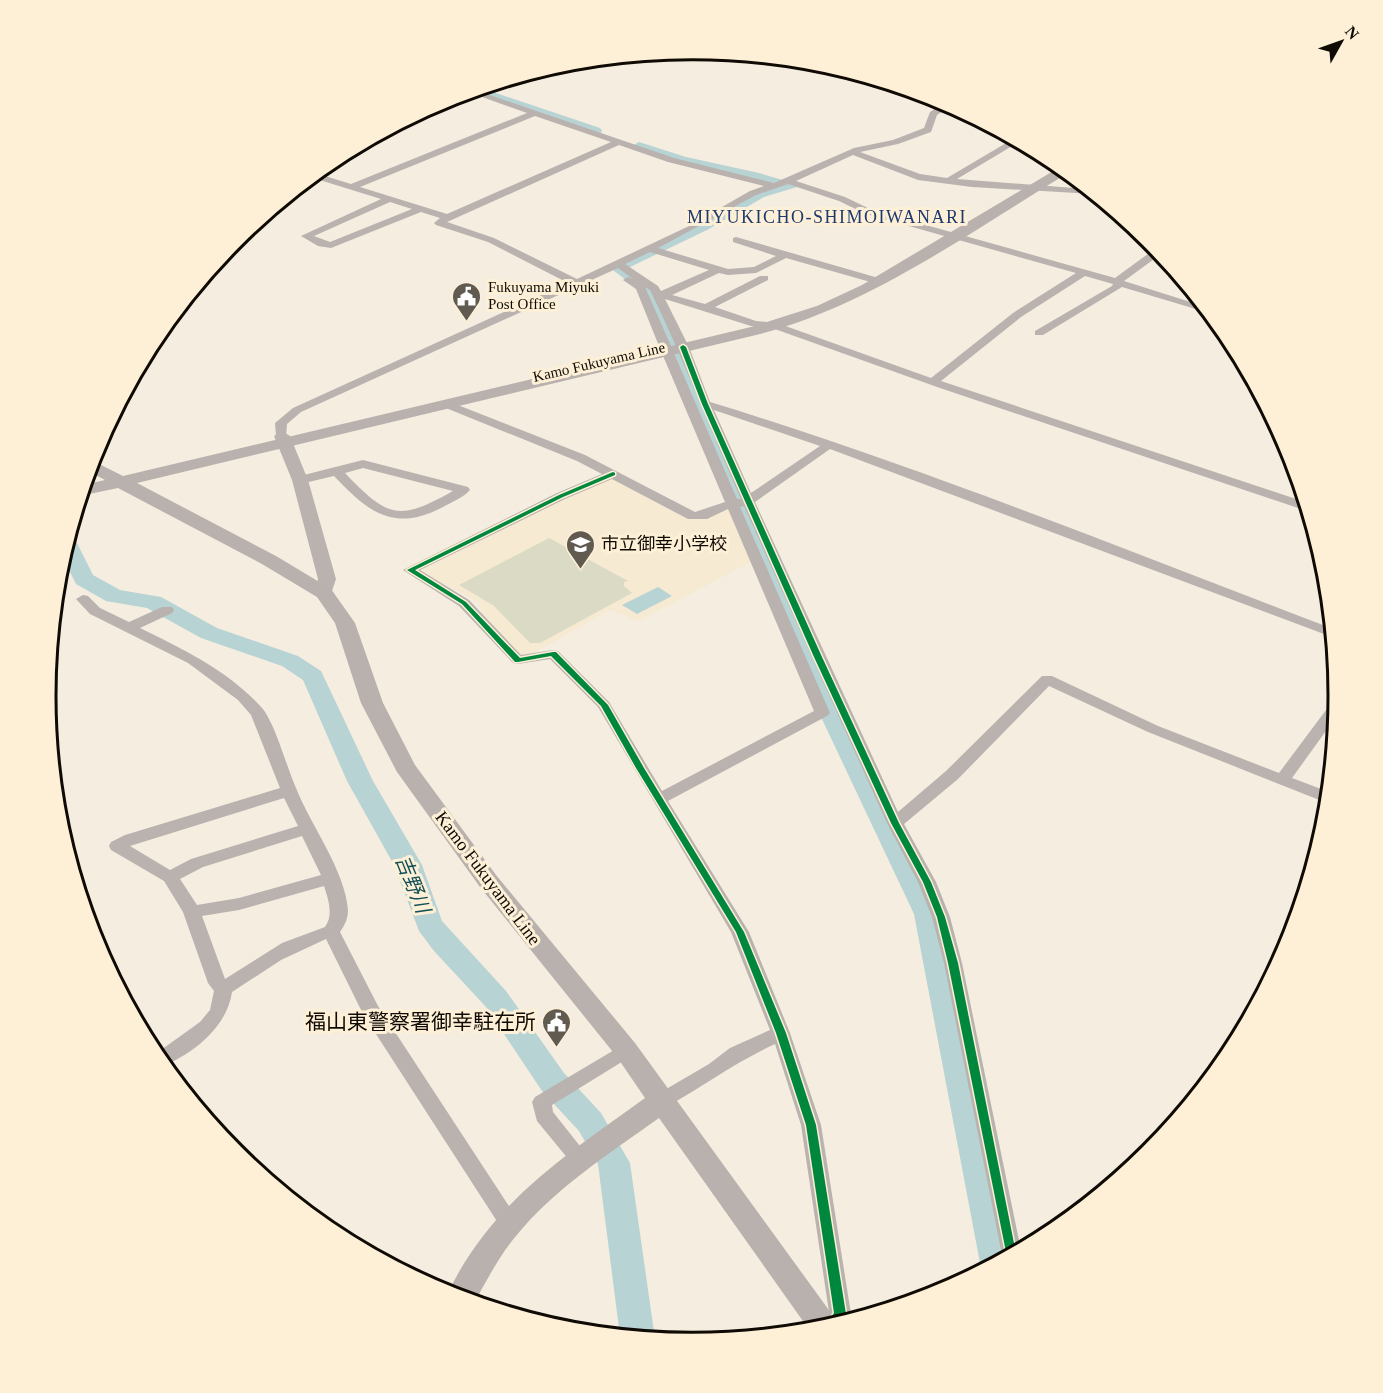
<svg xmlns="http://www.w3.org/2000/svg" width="1383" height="1393" viewBox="0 0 1383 1393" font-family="'Times New Roman','Noto Sans JP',serif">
<rect width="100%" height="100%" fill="#f5ede0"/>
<path fill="#f6ead2" d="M605,479H614L687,516L702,519L727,507L751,562L639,621L610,610L530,655H519L483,614L478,602L423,573L422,566Z"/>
<path fill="#dbdac4" d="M549,538L628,581L624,582V586L632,593L540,643H530L494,606L459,585Z"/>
<path fill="#b7d3d3" d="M658,587L672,596L637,614L622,605Z"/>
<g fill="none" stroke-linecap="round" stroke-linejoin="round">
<path fill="#b7d3d3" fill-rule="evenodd" d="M481,88L600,128L602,131L600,134H590L470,91Z
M639,142L686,157L759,173L786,181H797L799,184L797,187L764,197L707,230L628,268L659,292L829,683L942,914L1012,1255L983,1270L980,1263L914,914L805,683L644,294L609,267L611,264L697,224L754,191L771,186L677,163L634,149L632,146Z
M68,537L74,538L77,543L93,575L120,590L161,597L217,628L298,656L321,671L373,781L422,865L442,921L506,991L564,1073L601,1113L630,1163L655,1339L620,1336L598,1164L579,1131L542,1091L486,1007L434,951L419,931L394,865L347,781L303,680L282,666L201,638L147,608L106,601L76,584L62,556Z"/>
<path fill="#b9b2af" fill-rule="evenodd" d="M475,90L674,158L774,183L854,148L893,140L924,128L930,112L945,102L951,106L937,115L931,132L898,144L860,152L920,174L947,178L1013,139L1019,142L957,179L1087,189L1094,194L972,187L918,180L853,155L796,181L845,197L872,210L1115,278L1156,248L1161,254L1124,281L1203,306L1209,313L1122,287L1043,335H1035V331L1112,286L1113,284L1085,276L1021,317L941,381L1305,502L1307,511L940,388L772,328L751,326L665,299L689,347L710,402C920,466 1125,550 1331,628L1332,637L830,449L755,502L898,812L946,771L1042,676H1052L1158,726L1279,773L1332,702L1338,701L1336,717L1292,778L1329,792L1327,803L1148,732L1049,686L958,779L904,824L936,882L950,917L962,963L1021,1250L1003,1260L944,963L932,917L918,882L887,823L744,506L740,507L830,713L827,716L668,801L749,932L790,1033L821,1125L851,1314L847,1322L821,1329L820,1326L829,1312L801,1125L775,1044C738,1061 705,1085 670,1105L663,1108L656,1105L653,1100L656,1095L709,1064L730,1048L770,1030L731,932L598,707L550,659L518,664L513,663L459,606L403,570L557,493L602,474L577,461L441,406V402L445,400L585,455L695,512L725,502L661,351L663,349L659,346L636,289L623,280L628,277L633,279L618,268L301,412L287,424L286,439L282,440L276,436L275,423L293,408L568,283L488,242L436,225L434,223L440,218L421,212L331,248L318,246L301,236L381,199L310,177L315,173L351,184L527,113L468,92ZM535,116L611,142L447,214L360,187ZM619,145L668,162L764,186L750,191L687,227L577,279L494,238L447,222ZM788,184L839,201L866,214L1076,273L1013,313L931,378L777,323L756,321L715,307L768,280V276H760L705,304L672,295L719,273L728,275L756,273L786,258L874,283H882V279L736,237L733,238V242L776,256L754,267L728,269L658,248L756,195ZM390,202L412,209L330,242L314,236ZM650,252L709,270L661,291L658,286L625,264ZM645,287L650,290C683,358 710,428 741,499H737L673,351L669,348L671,346ZM714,410L820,446L751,493ZM612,479L688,519H707L728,509L814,711L662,791L609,702L558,651L553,650L521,655L469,600L420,570L565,499Z
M363,460L468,487L470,490C464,497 452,502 443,507C394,533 368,512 334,476L300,484L294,480L296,477ZM363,468L453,491C399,521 389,519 345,473Z
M83,595L88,596L100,608L129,622L162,607H172L174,610L172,613L140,628C183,649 229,671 262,708C275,723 287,768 296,788C311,826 345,870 348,910C348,918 345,925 340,932L378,1006L516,1217L519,1223L516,1229L509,1232L502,1229L363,1014L326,939L281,960L232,992C227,1027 194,1053 163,1066L154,1055L200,1022L210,1010L214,991L208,983L183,912L164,881L111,850L109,846L111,842L125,835L280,788L251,715L238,700L188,663L90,614L76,599ZM284,798L298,826L191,859L170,870L130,846ZM302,836L321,875L239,898L197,905L180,879L203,867ZM324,886C328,899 334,914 325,927L282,943L225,979L202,916L239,910Z
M626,1043L633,1045L636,1050L633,1055L552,1105L553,1112L591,1160L588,1166L581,1168L574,1166L537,1121L532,1102L535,1097Z"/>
<path fill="#b9b2af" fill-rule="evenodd" d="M282,431L290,436L308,480L336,579L330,597H318L315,593L318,579L292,480L274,436Z"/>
<path fill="#b9b1ad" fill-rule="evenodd" d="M1060,167L1068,173C970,232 868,307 756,335L137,483L276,556L331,589L355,623L383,703L415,765L496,875L635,1043L839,1324L810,1331L659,1118C610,1153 555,1188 516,1236C499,1256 487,1280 474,1303L447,1295C490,1203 566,1155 645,1098L617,1057L480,887L397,772L361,703L335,623L317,597L262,564L118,488L80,496L83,485L105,480L88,471L91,460L123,476L751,327L817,306L862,285Z"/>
<defs>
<path id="cycleway" d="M683,345L686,347L708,404L822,657L899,823L931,882L945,917L958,963L1016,1253L1007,1257L948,963L937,917L923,882L891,823L814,657L702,404L680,347Z
M613,472L615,473V475L563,497L415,570L466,602L520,658L553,652H556L608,705L644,768L744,932L786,1033L816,1125L846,1314L839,1324L826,1328L825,1326L834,1313L806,1125L776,1033L736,932L636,768L601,706L551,656L518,662H515L462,604L407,570L559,495Z"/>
</defs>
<use href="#cycleway" stroke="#fef0d7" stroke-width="3"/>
<use href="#cycleway" fill="#00873e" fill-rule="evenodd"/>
</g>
<defs>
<symbol id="civic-pin" viewBox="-11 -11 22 30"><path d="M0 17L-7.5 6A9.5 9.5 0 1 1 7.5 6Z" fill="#605a51" stroke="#fef0d7"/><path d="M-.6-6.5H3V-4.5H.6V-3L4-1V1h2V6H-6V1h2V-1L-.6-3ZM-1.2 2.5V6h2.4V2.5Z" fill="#fff"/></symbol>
<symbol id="school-pin" viewBox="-11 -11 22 30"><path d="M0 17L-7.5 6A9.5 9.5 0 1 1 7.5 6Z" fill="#605a51" stroke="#fef0d7"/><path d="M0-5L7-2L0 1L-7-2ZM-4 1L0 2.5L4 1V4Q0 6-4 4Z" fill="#fff"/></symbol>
</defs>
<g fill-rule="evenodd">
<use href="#civic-pin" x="450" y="280" width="33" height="45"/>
<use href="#school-pin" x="564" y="528" width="33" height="45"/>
<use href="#civic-pin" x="540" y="1006" width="33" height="45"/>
</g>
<g text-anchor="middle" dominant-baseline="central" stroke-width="6" stroke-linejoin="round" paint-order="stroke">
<g font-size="15" fill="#0f0b04" stroke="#fef0d7" text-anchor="start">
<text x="488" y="287">Fukuyama Miyuki<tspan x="488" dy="17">Post Office</tspan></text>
</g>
<g font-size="15" fill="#0f0b04" stroke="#fef0d7">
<text transform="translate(599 362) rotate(-13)">Kamo Fukuyama Line</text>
</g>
<g font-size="18" letter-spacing="1.5" fill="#1e396f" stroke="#fef0d7">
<text x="827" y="217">MIYUKICHO-SHIMOIWANARI</text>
</g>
<g font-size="18" fill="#0f0b04" stroke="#fef0d7" text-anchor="start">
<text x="601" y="544">市立御幸小学校</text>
</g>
<g font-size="18" fill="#0f0b04" stroke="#fef0d7">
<text transform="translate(488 878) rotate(53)">Kamo Fukuyama Line</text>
</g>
<g font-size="20" font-style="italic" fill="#135158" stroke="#fef0d7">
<text transform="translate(413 884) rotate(68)">吉野川</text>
</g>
<g font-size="21" fill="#0f0b04" stroke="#fef0d7" text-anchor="end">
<text x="536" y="1022">福山東警察署御幸駐在所</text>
</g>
</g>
<path d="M0 0H1383V1393H0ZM56 696a636 636 0 1 1 1272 0a636 636 0 1 1-1272 0Z" fill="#fef0d7" fill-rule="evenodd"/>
<path fill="none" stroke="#0f0b04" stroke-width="3" d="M56 696a636 636 0 1 1 1272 0a636 636 0 1 1-1272 0Z"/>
<g transform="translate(1341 42) rotate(50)" stroke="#fef0d7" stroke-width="4.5" paint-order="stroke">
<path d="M0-4.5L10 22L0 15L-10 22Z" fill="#0f0b04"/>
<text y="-9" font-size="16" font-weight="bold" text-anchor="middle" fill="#0f0b04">N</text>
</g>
</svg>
